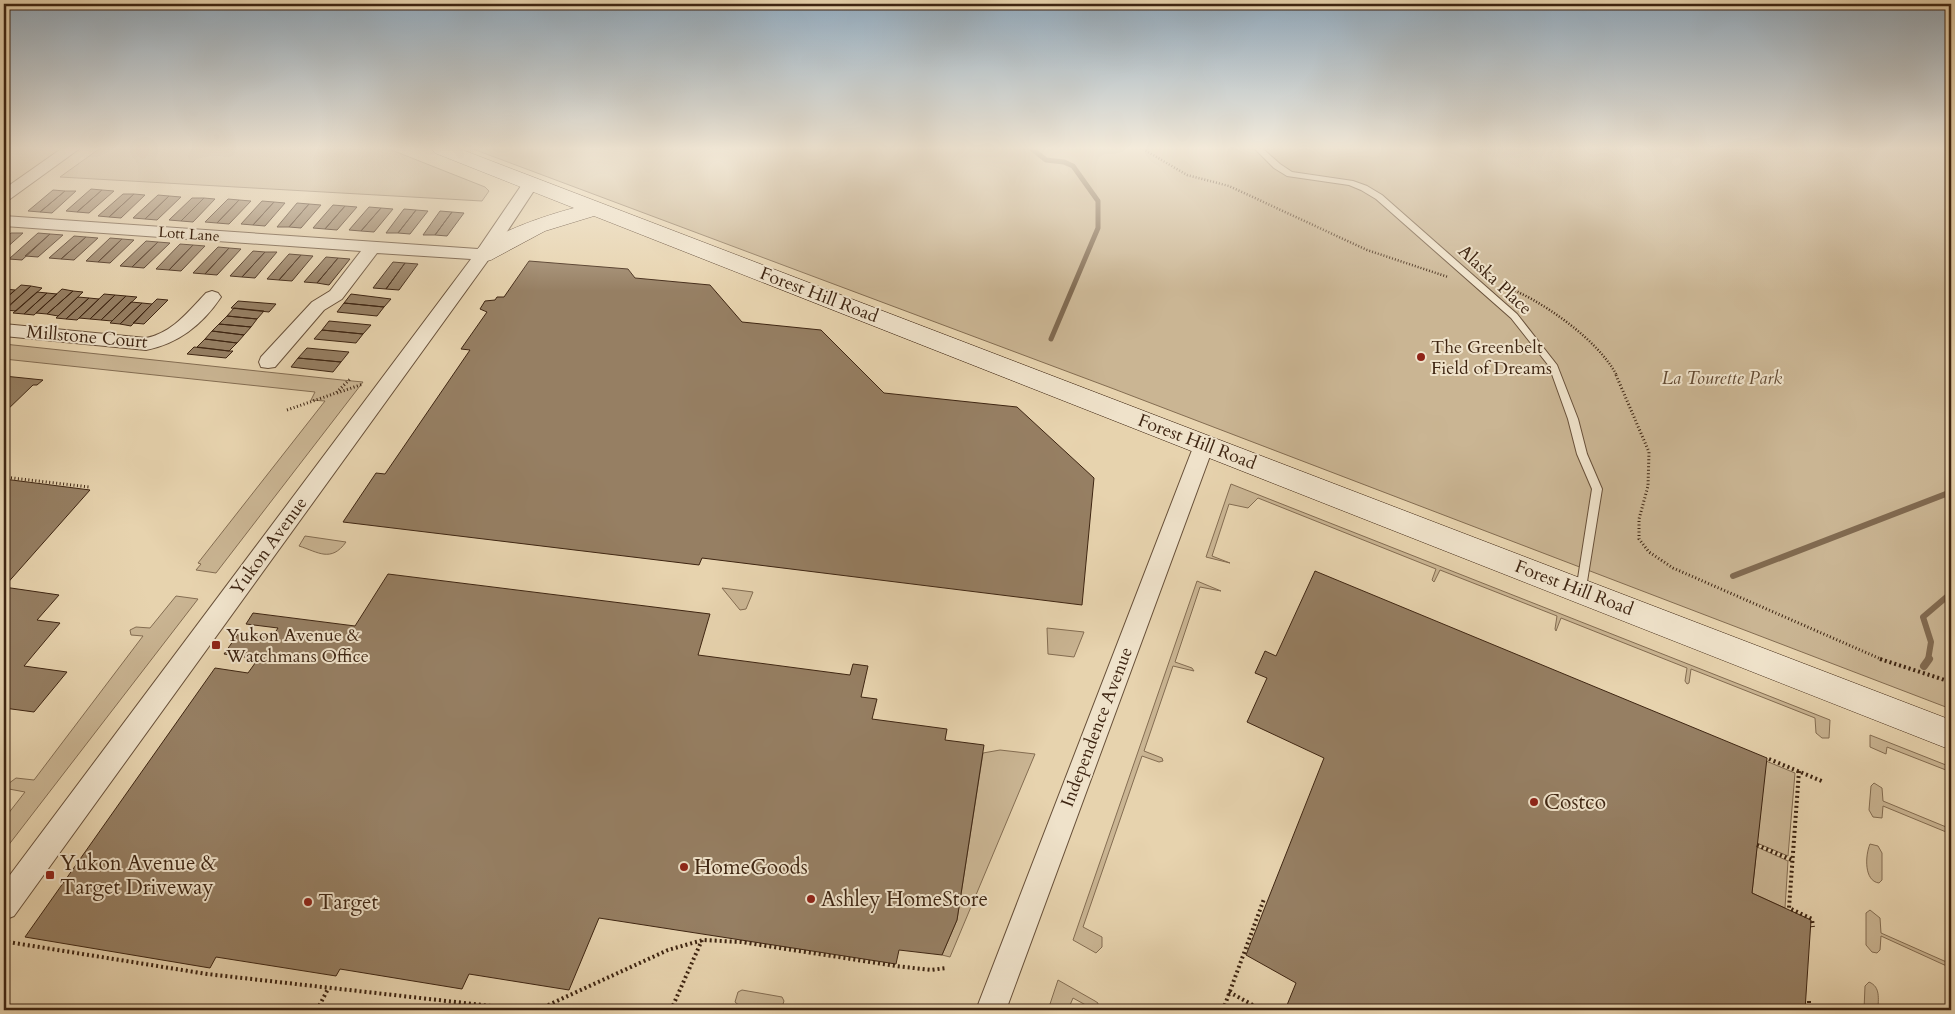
<svg xmlns="http://www.w3.org/2000/svg" width="1955" height="1014" viewBox="0 0 1955 1014" font-family="Cardo,serif">
<rect width="100%" height="100%" fill="#e7d3ae"/>
<filter id="stains"><feTurbulence type="fractalNoise" baseFrequency=".004" numOctaves="4"/><feColorMatrix values="0 0 0 0 .2 0 0 0 0 .09 0 0 0 0 .02 0 0 0 .5 -.17"/></filter>
<radialGradient id="worn" r=".72"><stop offset=".6" stop-color="#630" stop-opacity="0"/><stop offset="1" stop-color="#630" stop-opacity=".3"/></radialGradient>
<path fill="#cab593" stroke="#846d52" d="M99,149H389L485,187L489,191L482,201L60,177Z
M473,149H1951V709L1114,389Z
M4,344L342,380L363,382L216,573L196,570L201,564L198,563L325,401L311,400L315,392L4,359Z
M1231,484L1830,720L1829,738H1822L1816,733L1815,718L1691,669L1689,683L1687,684L1685,681L1687,668L1561,618L1556,631L1555,629L1557,616L1440,570L1434,582L1432,580L1436,569L1258,498L1248,508L1229,504L1212,556L1230,563L1206,557Z
M305,536L346,542C331,563 318,552 299,546Z
M1197,581L1221,591L1200,587L1175,662L1192,668L1194,671L1173,666L1144,751L1162,758L1163,761L1159,762L1142,756L1083,927L1102,937V947L1096,953L1073,940Z
M722,588L753,592L746,609L740,610Z
M176,596L198,599L4,851V819L25,792L9,789L8,784L16,778L34,780L143,636L131,635L130,630L136,627L150,628Z
M1047,628L1084,632L1074,657L1048,654Z
M1870,735L1951,767V772L1887,747L1886,754L1870,747Z
M1000,750L1035,754L950,957L942,955L957,920L983,753Z
M1766,761L1795,773L1788,856L1757,843Z
M1874,783L1882,788L1883,801L1951,829V834L1883,806L1882,818L1873,817L1869,810L1871,786Z
M1870,844L1878,846L1882,853V880L1879,883C1864,881 1865,856 1870,844Z
M1757,847L1788,861L1785,908L1752,893Z
M1870,910L1880,918L1881,933L1951,964V968L1881,936L1880,950L1877,953L1872,952L1866,945V913Z
M1058,980L1095,1001L1098,1003L1097,1009H1093L1073,998L1068,1010H1048Z
M1869,982C1881,987 1878,999 1878,1010H1864L1865,986Z
M742,990L782,997L784,1001L781,1010C770,1011 743,1012 735,1002L738,992Z"/>
<g fill="none" stroke-linecap="round" stroke-linejoin="round">
<path stroke="#816a50" stroke-width="5" d="M1032,149L1046,160L1064,162L1073,166L1098,201V228L1051,339"/>
<path stroke="#816a50" stroke-width="6" d="M1733,576L1951,492
M1928,660L1931,642L1923,617L1950,594"/>
<path stroke="#816a50" stroke-width="8" d="M1924,666L1929,659"/>
</g>
<path fill="#967f63" stroke="#3e2512" d="M91,189L102,190L77,212L66,211Z
M53,190L65,191L40,212L28,211Z
M102,190L114,191L89,213L77,212Z
M65,191H76L52,213L40,212Z
M123,194H134L109,217L98,216Z
M134,194L145,195L121,218L109,217Z
M158,195L169,196L145,219L133,218Z
M169,196L181,197L157,220L145,219Z
M192,198H204L181,221L169,220Z
M204,198L215,199L193,222L181,221Z
M228,199L239,200L217,223L205,222Z
M239,200L251,201L229,224L217,223Z
M262,201L274,202L253,225L241,224Z
M274,202L285,203L265,226L253,225Z
M297,203L309,204L289,227H277Z
M309,204L321,205L301,228L289,227Z
M333,205L345,206L325,229L313,228Z
M345,206L357,207L337,230L325,229Z
M369,207L381,208L361,231L349,230Z
M381,208L393,209L374,232L361,231Z
M404,209L416,210L398,233H386Z
M416,210L428,211L410,234L398,233Z
M440,211L452,212L435,235H423Z
M452,212L464,213L447,236L435,235Z
M11,233H23L4,250V239Z
M38,233L50,234L22,260L9,259Z
M50,234L63,235L38,257L25,256Z
M74,236L86,237L61,259L49,258Z
M86,237L98,238L74,260L61,259Z
M110,238L122,239L98,262L86,261Z
M122,239L134,240L110,263L98,262Z
M146,241L158,242L132,267L120,266Z
M158,242L170,243L144,268L132,267Z
M180,244L193,245L169,270L156,269Z
M193,245L205,246L181,271L169,270Z
M218,247L229,248L205,274L193,273Z
M229,248L241,249L217,275L205,274Z
M253,251L265,252L242,277L230,276Z
M265,252H277L255,278L242,277Z
M289,254L301,255L279,280L267,279Z
M301,255L313,256L292,281L279,280Z
M326,257L338,258L317,283L304,282Z
M338,258L350,259L329,285L317,283Z
M529,261L628,269L635,278L710,285L742,322L821,330L884,393L1017,407L1094,478L1082,605L702,558L699,565L343,522L376,473L385,474L470,350L461,349L487,312L480,309L485,301L495,300L497,297H504Z
M393,262L405,263L386,289L373,288Z
M405,263L418,264L399,290L386,289Z
M21,285L31,286L4,310V300Z
M31,286L42,288L16,311L5,310Z
M5,289L15,290L4,300V290Z
M62,289L73,291L47,314L36,313Z
M73,291L83,292L58,316L47,314Z
M37,292L47,293L24,314L13,313Z
M47,293L57,294L34,315L24,314Z
M104,294L115,295L90,319L79,318Z
M351,294L391,299L384,307L344,303Z
M115,295L126,296L101,320L90,319Z
M126,296L137,297L112,321L101,320Z
M78,297L89,298L66,319L56,318Z
M89,298L99,299L77,320L66,319Z
M157,299L168,300L144,324L133,323Z
M238,301L276,304L269,312L231,308Z
M131,302L142,303L120,324L110,323Z
M142,303L152,304L131,326L120,324Z
M344,303L384,307L377,316L337,312Z
M234,308L264,311L257,319L227,316Z
M227,316L257,319L251,327L219,324Z
M329,321L371,325L363,334L322,330Z
M219,324L251,327L244,335L212,331Z
M322,330L363,334L356,343L314,339Z
M212,331L244,335L237,343L205,339Z
M205,339L237,343L229,351L197,347Z
M194,347L229,351H233L226,358L187,354Z
M307,348L349,352L341,362L298,358Z
M298,358L341,362L333,372L291,367Z
M4,376L43,380L37,385H33L4,413Z
M4,479L90,490L4,587Z
M1315,571L1767,758L1752,893L1811,920L1805,1010H1285L1296,983L1246,955L1324,758L1247,722L1267,678L1255,673L1265,651L1276,656Z
M388,574L710,614L698,655L850,675L853,664L868,666L861,697L877,699L872,719L947,729L945,740L984,745L957,920L942,955L899,950L896,964L599,918L569,990L469,974L462,989L340,969L336,976L216,957L210,968L25,937L215,668L248,673L258,659L224,654L238,634L271,639L278,628L246,624L253,613L355,626Z
M4,587L59,595L37,620L60,623L24,666L67,672L34,712L4,708Z"/>
<g fill="none" stroke-linecap="round" stroke-linejoin="round">
<defs>
<path id="lane" d="M1255,149H1263L1280,164L1292,172L1353,181L1367,186L1382,195L1517,314L1557,365L1578,419L1587,454L1602,489L1585,594L1581,595L1577,594L1576,591L1592,489L1577,454L1568,419L1549,366L1511,318L1376,199L1361,190L1349,185L1287,176L1274,168Z"/>
<path id="street" d="M61,149H79L10,199L4,201V189Z
M531,178L539,183L489,259L14,916L4,920V883L471,259L377,253L342,299L324,310L275,367L268,368L261,367L259,362L261,357L312,302L330,291L361,251L4,226V216L478,249L525,180Z
M212,291L218,293L221,297C203,324 178,344 146,350L4,336V324L146,338C172,333 188,312 206,293Z
M1204,438L1211,440L1214,445L1006,1010H976L1194,445L1197,440Z"/>
<path id="secondary" d="M432,149H460L1951,720V750L594,216L545,231L491,260L483,262L475,260L472,255C485,235 550,214 574,208L435,153Z"/>
</defs>
<use href="#lane" stroke="#685039" stroke-width="2"/>
<use href="#street" stroke="#685039" stroke-width="2"/>
<use href="#secondary" stroke="#3e2512" stroke-width="1"/>
<path stroke="#3e2512" stroke-width="2.5" stroke-dasharray="1 2" stroke-linecap="butt" d="M1143,149L1187,175L1229,186L1367,250L1448,277
M1501,285C1539,298 1599,340 1617,376"/>
<path stroke="#3e2512" stroke-width="3" stroke-dasharray="1 2.5" stroke-linecap="butt" d="M1616,375L1649,452L1648,486L1639,519V539L1649,552L1673,568L1883,660
M337,393L363,384
M287,410L336,393L350,379
M4,477L89,487"/>
<path stroke="#3e2512" stroke-width="4" stroke-dasharray="2 3" stroke-linecap="butt" d="M1880,659L1951,682
M1769,759L1824,782
M1799,771L1789,908L1812,919L1813,927
M1757,845L1792,860
M8,942L207,974L518,1009L546,1006L668,950L703,940L741,942L896,966L931,970L946,968
M1229,992L1262,1010
M1809,1001V1010
M317,1010L328,989
M671,1010L702,940
M1223,1010L1264,899"/>
<use href="#lane" fill="#efe2ca" fill-rule="evenodd"/>
<use href="#street" fill="#efe2ca" fill-rule="evenodd"/>
<use href="#secondary" fill="#efe2ca" fill-rule="evenodd"/>
</g>
<linearGradient id="sky" x2="0" y2="1"><stop stop-color="#91a9bc"/><stop offset="0.51" stop-color="#f4ebdb"/><stop offset="1" stop-color="#f4ebdb" stop-opacity="0"/></linearGradient>
<rect width="1955" height="291" fill="url(#sky)"/>
<g fill="#8f2418" stroke="#efe2ca" stroke-width="2">
<circle cx="1421" cy="357" r="5"/>
<rect x="211" y="640" width="10" height="10" rx="2.5"/>
<circle cx="1534" cy="802" r="5"/>
<circle cx="684" cy="867" r="5"/>
<rect x="45" y="870" width="10" height="10" rx="2.5"/>
<circle cx="811" cy="899" r="5"/>
<circle cx="308" cy="902" r="5"/>
</g>
<g text-anchor="middle" dominant-baseline="central" stroke-width="4" stroke-linejoin="round" paint-order="stroke">
<g font-size="15" fill="#3e2512" stroke="#efe2ca">
<text transform="translate(189 234) rotate(4)">Lott Lane</text>
</g>
<g font-size="18" fill="#3e2512" stroke="#efe2ca">
<text transform="translate(1495 280) rotate(43)">Alaska Place</text>
<text transform="translate(819 295) rotate(21)">Forest Hill Road</text>
<text transform="translate(87 337) rotate(5)">Millstone Court</text>
<text transform="translate(1197 442) rotate(21)">Forest Hill Road</text>
<text transform="translate(269 546) rotate(-54)">Yukon Avenue</text>
<text transform="translate(1574 588) rotate(21)">Forest Hill Road</text>
<text transform="translate(1097 727) rotate(-69)">Independence Avenue</text>
</g>
<g font-size="18" fill="#3e2512" stroke="#efe2ca" text-anchor="start">
<text x="1431" y="347">The Greenbelt<tspan x="1431" dy="21">Field of Dreams</tspan></text>
<text x="226" y="635">Yukon Avenue &amp;<tspan x="226" dy="21">Watchmans Office</tspan></text>
</g>
<g font-size="18" font-style="italic" fill="#614932" stroke="#efe2ca">
<text x="1722" y="378">La Tourette Park</text>
</g>
<g font-size="21" fill="#3e2512" stroke="#efe2ca" text-anchor="start">
<text x="1544" y="802">Costco</text>
<text x="60" y="863">Yukon Avenue &amp;<tspan x="60" dy="24">Target Driveway</tspan></text>
<text x="694" y="867">HomeGoods</text>
<text x="821" y="899">Ashley HomeStore</text>
<text x="318" y="902">Target</text>
</g>
</g>
<rect width="1955" height="1014" fill="none" stroke="#e7d3ae" stroke-width="20"/>
<rect x="5" y="5" width="1945" height="1004" fill="none" stroke="#3e2512" stroke-width="2.5"/>
<rect x="10" y="10" width="1935" height="994" fill="none" stroke="#3e2512"/>
<rect width="100%" height="100%" filter="url(#stains)"/>
<rect width="100%" height="100%" fill="url(#worn)"/>
</svg>
